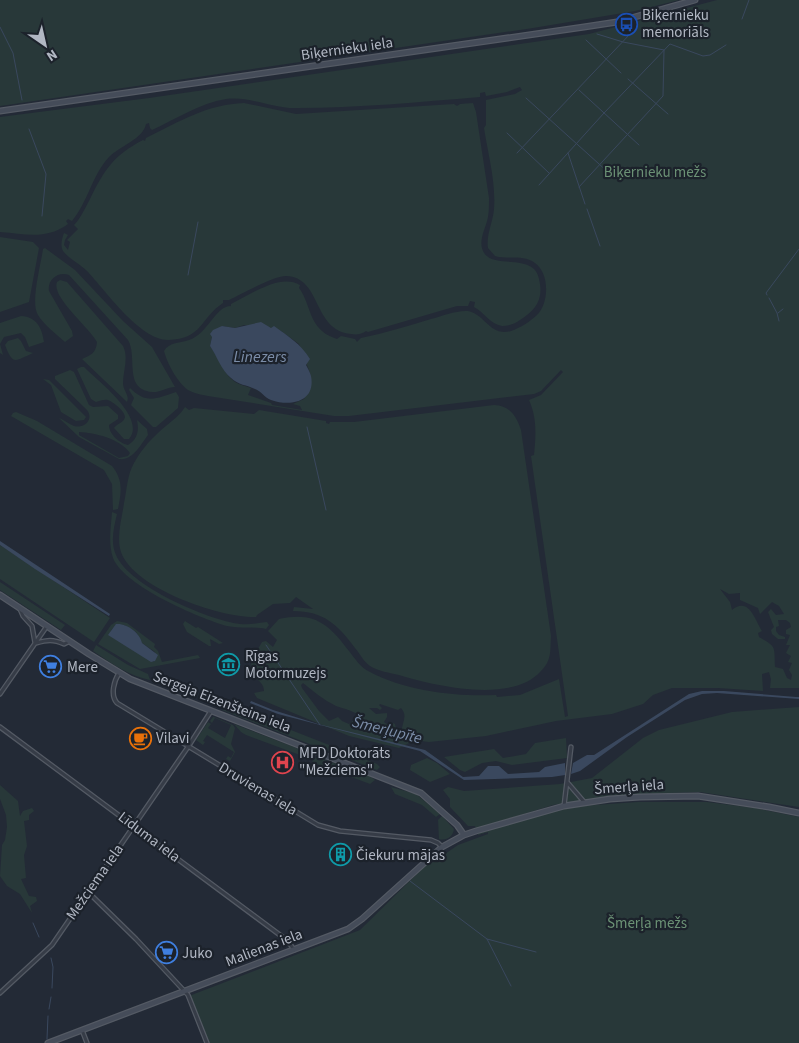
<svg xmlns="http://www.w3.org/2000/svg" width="799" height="1043" viewBox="0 0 799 1043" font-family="'Source Sans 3',sans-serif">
<rect width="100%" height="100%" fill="#232a36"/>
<path fill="#283839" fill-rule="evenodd" d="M0,0H679L635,11L533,28L0,106Z
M717,0H799V688H770L771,679L769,672L762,674L763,691L718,688H672L653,695L643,704L612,714L556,721L486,736L429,742L415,740L399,748L349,736L257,698L254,693L264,691C264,682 255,678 248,673L255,654L262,642L266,641L273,647L277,640L268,631L279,619C314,611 329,624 349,651C355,659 361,668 370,672C405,691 458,697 496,695L497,697L520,695L559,679L565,717L568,716L531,456L534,455C536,435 537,418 529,400L541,395L563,372L561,370L541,391L534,394L349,416H334L208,396C202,395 193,393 188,390C177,382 167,363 164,351C169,342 181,343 189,340C208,334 215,306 231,306V304C250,295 280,273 300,285L299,288C309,301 309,320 322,331C326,335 332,337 337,339L341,336L355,339L357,342L361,338C385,333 408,326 431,319C442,316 457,310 468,311C485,314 490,337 511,331C520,328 531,321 537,315C549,303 550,274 535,263C522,254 508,260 495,256L488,248C486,235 493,222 494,209C496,182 488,154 484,128L486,125V100L515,94L522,90L520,87L507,92L486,96L485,92L480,93V97C419,102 358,108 297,108C273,109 251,96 226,99C200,103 176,119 152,130L150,128L149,123L146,124C143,139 120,146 109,157C92,175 88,202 72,221L68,219L66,221L68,224C46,240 26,234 0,232V117L149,98L589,34ZM244,325L271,328L281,331L299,344L310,373L311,384L304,399L293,404L300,406L302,410L272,405L271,403L248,395L251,388C246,386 240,385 235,382C223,374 219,357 210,346L212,337L222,326L235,328ZM720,589L729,594L740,593V600L758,608L760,614L772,602L779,606L784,614L776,615L771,609L768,612L774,627L771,630L772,634L778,639H785V637L779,635L776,631V627L779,626L778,620H786L790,623L791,627L786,630V634L790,635L786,645H790L786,653L791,656L788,662L792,663L789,670L792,675L791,680L787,678L783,669L775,667C774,646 777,647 759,637L758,633L762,631C755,620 749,596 732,610L730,602ZM303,683C314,692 324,700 336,706C344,709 352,710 358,715L356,718L360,723L354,720L349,724L342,721L338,717L329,721L319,711L302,688L301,685ZM380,704L398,710L401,708C410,718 398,726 403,737L401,740L398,738L395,724L393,723L391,731L394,735L390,737H386L389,735L381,731L378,733L381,736L375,734L368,730V724H372L371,727L375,730H376L375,727L384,729L388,725L384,722L387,717V713L376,714L369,708H377L380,710L382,708L379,705Z
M244,103L296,114L454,104L457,106L460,104L473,103L476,112L489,198C489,205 489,211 488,217C486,228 478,240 483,251C491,268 520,256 534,269C537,272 538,275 539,279C544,299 536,310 520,320C514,324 509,326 502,326C490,324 484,312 474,307L475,302L470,301L468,306H457L368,332L366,331C362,334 357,335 351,334C312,330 322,277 286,276C273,276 242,294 229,300H223V303C200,318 203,339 168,340C140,340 105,290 87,271C80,264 69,259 63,251C60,246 62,238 64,233L68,235L65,240L64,245L68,250L70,242L67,240L78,229L74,225C81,218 85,208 90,199C104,170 114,155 143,140L145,141L146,138C178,122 208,104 244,103Z
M0,237L33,242L39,248L29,302L0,312Z
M45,248L75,270L123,321L152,347L175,387C168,387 159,393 152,392C123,389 138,357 128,340L69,275C58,271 47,280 49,291L72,331L73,336L65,342C56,334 44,325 38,315C30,303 41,264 43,249Z
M60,280L67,282L123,346C129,358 123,371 123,383C123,391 130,395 127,402L82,359C91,355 96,353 97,342C89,327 51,297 57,282Z
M21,316C37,317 42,328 44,342L29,347L25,337L21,333L4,337L0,344L3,355L0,353V323Z
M18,338L21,341L26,351L33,353C15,361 13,366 5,345L8,341Z
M81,367H84C98,381 147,418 129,439H124L114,428C116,424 124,423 125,417C125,411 113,402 108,400C104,399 100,401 96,402L91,399L77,369Z
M70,370L74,372L89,405L93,407L108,406L118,415V419L109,425C109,434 119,443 128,445C138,439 139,430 137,420L147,429L148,435C141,444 133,461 119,459L79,437L59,418C64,420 69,424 74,426C85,429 94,419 87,410L55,379V376ZM79,432C95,433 119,438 130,453L128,456L119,458L79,435Z
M43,379L49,380L86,417L84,420L76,421L61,412L51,385Z
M130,388C147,405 157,398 176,392L179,397L178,408L156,427H153L131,405L134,398L129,390Z
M494,405C510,406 516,415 521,430L551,636C550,651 552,660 541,671C512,704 435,686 399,675C390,673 378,671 370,666C364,662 360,654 355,648C338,625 324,611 293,611L294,607L313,609L296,597L290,603L273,604L257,615L256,617C221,618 134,589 121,552C116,537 122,518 124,503C127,490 127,475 134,463C140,452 149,441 158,433C167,424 178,418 185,407L189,410L194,408L254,414L259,410L326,421V423L329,424L330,422H354Z
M16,412L37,421L112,466C124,481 121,493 118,509L113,510L112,484L104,470L11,416L13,413Z
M112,512L117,514C114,527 110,542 116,555C129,586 208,620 240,624C249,625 258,623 267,622L269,625L266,629C254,626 240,629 227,626C199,618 124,586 113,558C108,543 111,527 112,512Z
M0,545L110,618L94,642L0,579Z
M0,582L65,625L61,630L0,590Z
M117,621L127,623L155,644L154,647L158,651L162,662L198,655L200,658L140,669L98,644L111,625ZM124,625L136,632L142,643L155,652L154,662L109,635L113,628Z
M185,621L196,628L198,627L223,643L219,644L210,639L211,646H209L187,632L183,624Z
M96,645L128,665L148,674L150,680C129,676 111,663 93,651Z
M227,707L250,714L352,754L377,764L380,767L377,770L222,710Z
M799,707V807L700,792L642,794L609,796L553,805L476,829L475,826H468L450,807V799L443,790L448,787L464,791L560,784L592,778L643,738L659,730L732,712Z
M213,717H214L233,725L235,728L231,744L235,752L230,761L226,759L228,756L231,758L234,752L207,735L203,741L205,742L203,745L196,740L208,722L211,724L208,728L225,738L231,725L215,718L212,723L210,721Z
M234,724L307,752L310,754V757L308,758L246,735L241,732Z
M566,738L567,758L512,765L496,761L482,763L465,772L460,770L444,757L494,749L503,758L526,754L535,743Z
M317,757L368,775L375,780L370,784L314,763L312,761Z
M427,758L437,763L450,774L430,782L410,770L411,765Z
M0,785L18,801L20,816L23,811L32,808L34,811L29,815V820L24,821L27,846L24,855L26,878L21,879L29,896L36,897L37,901L30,906L32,913L20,894L7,886L0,876L2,845L5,840L7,827L6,815L0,799Z
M391,787L416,794L440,814L436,817L422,805L395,794Z
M638,802H707L755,808L799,817V1043H208L189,996L360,930L425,866L430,862L432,863L436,858L442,856L458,845L488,834V832L478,835V833L566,807Z
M442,816L454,829C453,837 446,841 439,839L438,820Z"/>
<path fill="#3a485e" d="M261,322L271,328L274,326C288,336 301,344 310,359L306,365C308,369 310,372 311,376C316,402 291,407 271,400C265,398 261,391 255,389C247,385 238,385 231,378C221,370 217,356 210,346L212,337L210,334L213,330L222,326L235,328Z
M0,541L110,614L109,616L35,569L0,545Z
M116,624C127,623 140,633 142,643L158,655L155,661L151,662L108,635Z
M702,691H724L796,697H799V699L717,693L702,694L685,700L627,737L580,771L571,774L573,763L587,755H594L689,694Z
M251,701L273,710L318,724L425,750L463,777L479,776L488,766H499L508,774L539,772L545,767L565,763V775L552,777L464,780L420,751L278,714L250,703Z"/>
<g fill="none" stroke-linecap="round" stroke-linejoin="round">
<path stroke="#3a485e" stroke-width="1" d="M742,19L749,0
M0,27L13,53L22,100
M586,40L621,73
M628,79L668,114
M579,90L639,145
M526,98L609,173
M29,129L46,174L42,216
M507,133L549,173
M517,153L631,33
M568,153L585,204
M539,185L604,113L670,44L703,56L710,55L726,45
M579,187L663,96L664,50L623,42L597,34
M587,209L600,246
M188,275L198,222
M767,295L766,293L799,249
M769,298L777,313L779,321
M778,313L783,309
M307,427L326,510
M266,645L320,725
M410,881L487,939L511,986
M33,923L39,937
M487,939L536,952
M51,958L53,967L52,988
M49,1009L51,997
M47,1039L48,1016"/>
<defs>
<path id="street" d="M20,609L23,616L32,626L35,643
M36,643C47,640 53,639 64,644L70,641
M119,673C114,681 110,695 117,703L318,825L340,831L431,840L438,843L442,847
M0,694L47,626
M0,727L288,941L294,950
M567,782L585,803
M564,806L571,747
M88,892L136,939L188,995L207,1043
M0,993L52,945L188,747L211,711
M82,1030L87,1043"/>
<path id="secondary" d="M0,111L584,27L617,22L695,0
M0,595L89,654L130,679L421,793L457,825L464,835
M48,1043L348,929L362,919L442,847L464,835L476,831L564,806L610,799L640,797L698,796L769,807L799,813"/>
</defs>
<use href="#street" stroke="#545a64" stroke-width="5.5"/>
<use href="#secondary" stroke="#545a64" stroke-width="7"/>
<use href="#street" stroke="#363c47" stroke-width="3"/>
<use href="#secondary" stroke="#454c59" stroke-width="4.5"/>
</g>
<defs>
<symbol id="bus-ring" viewBox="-11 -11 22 22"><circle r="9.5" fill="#1c222b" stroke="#1a4fb4" stroke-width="1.5"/><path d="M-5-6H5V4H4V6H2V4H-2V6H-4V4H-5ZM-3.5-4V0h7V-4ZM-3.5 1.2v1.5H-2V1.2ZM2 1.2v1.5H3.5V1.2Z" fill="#1a4fb4"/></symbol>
<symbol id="museum-ring" viewBox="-11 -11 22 22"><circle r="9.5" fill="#1c222b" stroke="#0f9aa8" stroke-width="1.5"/><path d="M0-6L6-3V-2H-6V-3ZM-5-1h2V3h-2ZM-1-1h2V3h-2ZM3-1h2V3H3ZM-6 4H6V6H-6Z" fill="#0f9aa8"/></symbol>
<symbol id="supermarket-ring" viewBox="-11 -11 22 22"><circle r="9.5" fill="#1c222b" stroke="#3f7fe0" stroke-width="1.5"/><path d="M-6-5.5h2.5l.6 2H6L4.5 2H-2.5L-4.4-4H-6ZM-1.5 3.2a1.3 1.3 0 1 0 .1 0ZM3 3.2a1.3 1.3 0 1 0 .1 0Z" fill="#3f7fe0"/></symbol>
<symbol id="cafe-ring" viewBox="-11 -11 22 22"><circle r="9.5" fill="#1c222b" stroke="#e8710a" stroke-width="1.5"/><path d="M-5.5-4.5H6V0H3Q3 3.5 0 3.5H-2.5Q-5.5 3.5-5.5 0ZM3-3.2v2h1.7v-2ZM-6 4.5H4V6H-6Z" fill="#e8710a"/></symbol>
<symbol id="hospital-ring" viewBox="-11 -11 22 22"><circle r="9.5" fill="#1c222b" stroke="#e0444e" stroke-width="1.5"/><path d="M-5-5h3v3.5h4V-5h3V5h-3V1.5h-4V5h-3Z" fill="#e0444e"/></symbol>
<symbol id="building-ring" viewBox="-11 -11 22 22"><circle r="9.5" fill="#1c222b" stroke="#0f9aa8" stroke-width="1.5"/><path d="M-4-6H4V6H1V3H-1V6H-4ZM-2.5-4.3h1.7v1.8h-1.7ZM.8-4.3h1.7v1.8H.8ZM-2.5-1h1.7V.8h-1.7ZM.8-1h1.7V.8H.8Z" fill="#0f9aa8"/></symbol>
</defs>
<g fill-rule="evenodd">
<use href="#bus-ring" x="614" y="12" width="25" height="25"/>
<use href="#museum-ring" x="216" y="652" width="25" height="25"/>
<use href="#supermarket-ring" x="38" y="654" width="25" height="25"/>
<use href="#cafe-ring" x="128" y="726" width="25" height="25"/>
<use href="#hospital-ring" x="270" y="750" width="25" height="25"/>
<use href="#building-ring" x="328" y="842" width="25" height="25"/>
<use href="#supermarket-ring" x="154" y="940" width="25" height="25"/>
</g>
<g text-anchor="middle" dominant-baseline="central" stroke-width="4.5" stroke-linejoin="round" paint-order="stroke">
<g font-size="15" fill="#b1b7c3" stroke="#1c222b" text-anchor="start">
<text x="642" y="15">Biķernieku<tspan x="642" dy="17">memoriāls</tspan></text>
<text x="245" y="656">Rīgas<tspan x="245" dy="17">Motormuzejs</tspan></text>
<text x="67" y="667">Mere</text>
<text x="156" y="738">Vilavi</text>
<text x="299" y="753">MFD Doktorāts<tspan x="299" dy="17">"Mežciems"</tspan></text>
<text x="356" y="855">Čiekuru mājas</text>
<text x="182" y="953">Juko</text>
</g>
<g font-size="15" fill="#b1b7c3" stroke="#1c222b">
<text transform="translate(347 49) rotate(-8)">Biķernieku iela</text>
<text transform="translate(222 702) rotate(21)">Sergeja Eizenšteina iela</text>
<text transform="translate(629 787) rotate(-4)">Šmerļa iela</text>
<text transform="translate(258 789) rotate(31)">Druvienas iela</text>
<text transform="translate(149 837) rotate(37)">Līduma iela</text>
<text transform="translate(95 882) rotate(-55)">Mežciema iela</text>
<text transform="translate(264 948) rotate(-21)">Malienas iela</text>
</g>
<g font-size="15" fill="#6b9175" stroke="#1c222b">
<text x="655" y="172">Biķernieku mežs</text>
<text x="647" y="923">Šmerļa mežs</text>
</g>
<g font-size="16" font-style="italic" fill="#7c8ea9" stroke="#1c222b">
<text x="260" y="357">Linezers</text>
<text transform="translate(387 730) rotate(14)">Šmerļupīte</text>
</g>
</g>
<g transform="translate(45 45) rotate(146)" stroke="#1c222b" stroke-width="4" paint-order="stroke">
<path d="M0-4L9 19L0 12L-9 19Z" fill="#b1b7c3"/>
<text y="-8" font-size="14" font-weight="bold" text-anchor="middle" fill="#b1b7c3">N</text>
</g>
</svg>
